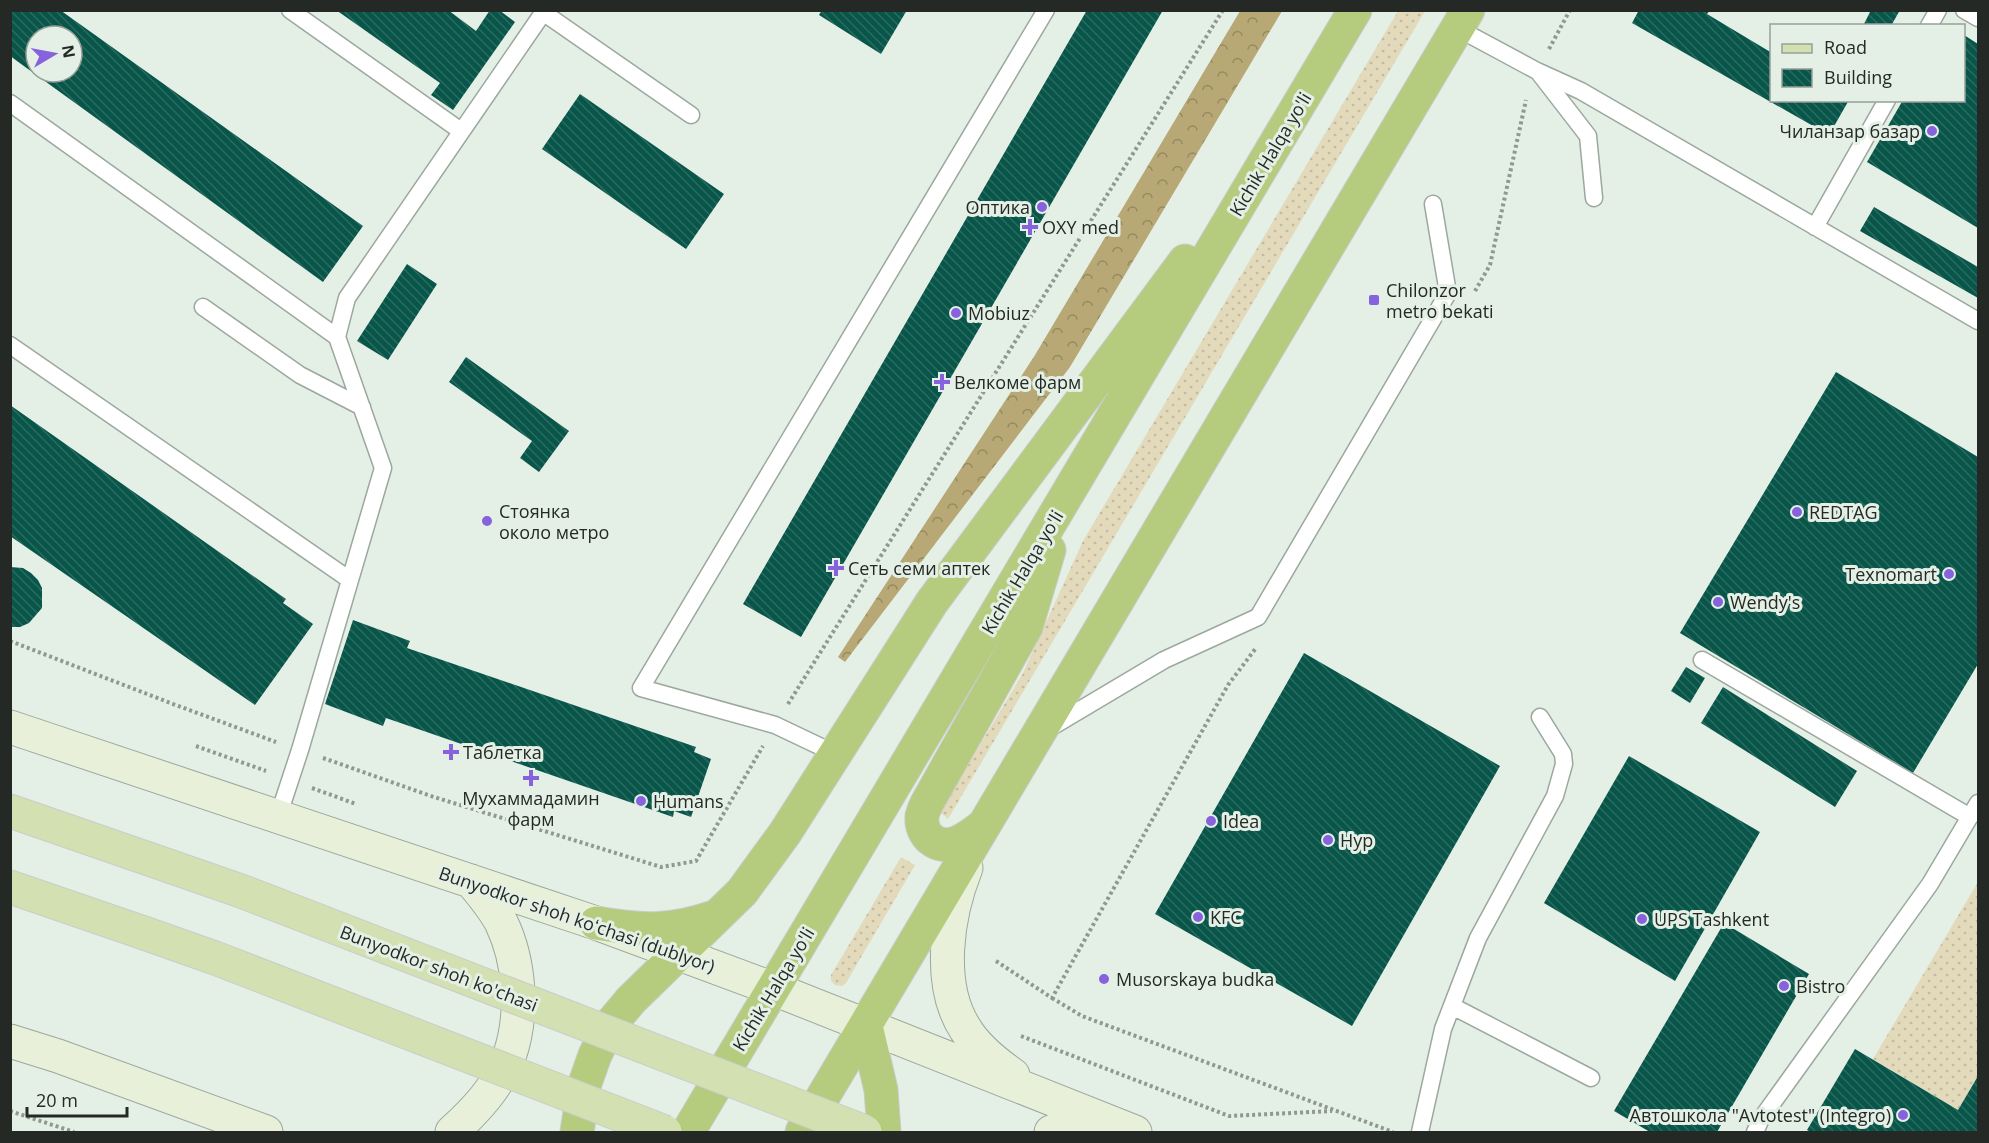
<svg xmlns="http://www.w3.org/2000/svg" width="1989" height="1143" viewBox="0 0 1989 1143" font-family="'Open Sans',sans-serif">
<defs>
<pattern id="grass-dots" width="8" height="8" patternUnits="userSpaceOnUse" patternTransform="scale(1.5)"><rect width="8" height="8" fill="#e3dabb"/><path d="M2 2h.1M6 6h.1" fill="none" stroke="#c3bba1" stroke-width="1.8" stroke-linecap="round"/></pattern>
<pattern id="forest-crowns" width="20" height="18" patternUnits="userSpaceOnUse" patternTransform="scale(1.5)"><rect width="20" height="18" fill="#b7a875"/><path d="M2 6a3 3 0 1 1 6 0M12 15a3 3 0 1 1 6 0" fill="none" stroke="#958960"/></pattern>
<pattern id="building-back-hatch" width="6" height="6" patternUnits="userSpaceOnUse" patternTransform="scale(1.5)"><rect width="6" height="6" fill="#085549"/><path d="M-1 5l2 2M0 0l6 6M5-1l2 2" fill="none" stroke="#2c6a60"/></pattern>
</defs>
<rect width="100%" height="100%" fill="#e4f0e6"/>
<path fill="url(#grass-dots)" d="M1398,11H1425L948,819L940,812L1023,673L1083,541Z
M901,857L915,865L846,983L842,986L835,985L831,981V975Z
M1978,882V1076L1958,1110L1873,1059Z"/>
<path fill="url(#forest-crowns)" d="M1240,11H1282L1070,367L845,662L838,657L1035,355Z"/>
<path fill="url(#building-back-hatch)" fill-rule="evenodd" d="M10,10H60L363,226L323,282L10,56ZM36,36H72V72H36Z
M336,10H448L476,31L490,10H499L515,22L453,110L431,95L440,83Z
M822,10H907L881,54L819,15Z
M1087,10H1163L801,637L743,604Z
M1639,10H1710L1707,14L1772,53V100H1849L1829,135L1632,23Z
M1871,10H1900L1891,26H1863Z
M1964,35L1978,44V228L1867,162L1903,100H1964Z
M580,94L724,194L686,249L542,149Z
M1874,207L1978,267V298L1860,231Z
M407,264L437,284L388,360L357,341Z
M466,357L569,431L539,472L520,458L532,441L449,382Z
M1836,372L1978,457V664L1913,773L1680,633Z
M10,405L286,599L283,603L313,624L255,705L10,536Z
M10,567L23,568L31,573L38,580L42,588V608L29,623L20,627H10Z
M353,620L410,641L407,648L696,747L694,752L711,759L691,817L674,811L673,817L386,718L383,726L325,704Z
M1304,653L1500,766L1352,1026L1155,914Z
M1686,667L1705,678L1690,703L1671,691Z
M1723,687L1857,771L1835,807L1701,723Z
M1629,756L1760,832L1675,981L1544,903Z
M1724,923L1809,974L1717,1132H1650L1614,1111Z
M1855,1049L1958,1110L1978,1076V1132H1811L1807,1130Z"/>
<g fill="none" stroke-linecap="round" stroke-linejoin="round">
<defs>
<path id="lane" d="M290,10L461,131
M1964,10L1978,18
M544,13L691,115
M1929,26L1938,10
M1457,28L1537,71L1581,91L1978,321
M1540,74L1588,136L1594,198
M10,103L337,337
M1815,227L1887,100
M203,307L300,375L362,407
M10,345L350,580
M1702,660L1970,817
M1048,729L1164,660L1258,617L1448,293L1433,204
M836,754L775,725L641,688L1046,10
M278,817L300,750L383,468L337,337L347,298L545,10
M1452,1006L1591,1078
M1420,1132L1443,1029L1478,938L1555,796L1564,764L1563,754L1540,717
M1755,1132L1761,1119L1930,884L1978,803"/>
<path id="secondary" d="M10,727L596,923L774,989L1135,1132
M966,868C947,915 936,985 966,1030C977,1048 996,1063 1013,1075
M10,1041L58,1056L266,1132
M452,1132C475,1111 498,1087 509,1057C524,1015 520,961 501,922C493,907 482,894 471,881
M1051,1132L1075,1123L1098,1118"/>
<path id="primary" d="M10,811L169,866
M10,887L144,933"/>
<path id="highway" d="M984,825C975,832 967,839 956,843C938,850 920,836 922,816C923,812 925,807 927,803L1026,627L1049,550
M596,923C642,931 670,932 714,917
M866,1026L881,1090L884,1132
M577,1132L584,1086L595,1055L610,1025L631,1000L742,892L785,833L932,602L1185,261
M688,1132L1355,10
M802,1132L1468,10"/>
</defs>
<use href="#lane" stroke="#9ca79e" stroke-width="19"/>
<use href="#secondary" stroke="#9ca79e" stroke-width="35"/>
<use href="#primary" stroke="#cacccb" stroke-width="35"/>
<use href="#highway" stroke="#cacccb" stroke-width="35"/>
<path stroke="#8f9891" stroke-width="4" stroke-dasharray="3 3" stroke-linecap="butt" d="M1549,49L1570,10
M1475,291L1490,265L1526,100
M10,641L173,704L276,742
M788,704L1223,10
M196,746L266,771
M323,758L434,797L661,867L696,861L763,746
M312,788L356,804
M996,961L1052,998L1228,685L1256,648
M1052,998L1082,1016L1393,1132
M1021,1036L1229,1116L1332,1111
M10,1111L74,1132"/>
<use href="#lane" stroke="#fff" stroke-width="16"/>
<use href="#secondary" stroke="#e9f0d9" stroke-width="33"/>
<use href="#primary" stroke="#d3e0b2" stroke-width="33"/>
<use href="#highway" stroke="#b5cc7f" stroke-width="33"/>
<defs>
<path id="primary-bridge" d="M169,866L241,891L865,1132
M144,933L215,958L665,1132"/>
</defs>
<use href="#primary-bridge" stroke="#cacccb" stroke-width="35" stroke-linecap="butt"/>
<use href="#primary-bridge" stroke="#d3e0b2" stroke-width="33"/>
</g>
<g fill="#8662dd" stroke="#e4f0e6" stroke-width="2">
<circle cx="1932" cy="131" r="6"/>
<circle cx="1042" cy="207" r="6"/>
<path d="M1027 218h6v6h6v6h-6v6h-6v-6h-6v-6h6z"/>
<rect x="1368" y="294" width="12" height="12" rx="3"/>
<circle cx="956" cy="313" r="6"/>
<path d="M939 373h6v6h6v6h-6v6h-6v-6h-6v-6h6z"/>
<circle cx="1797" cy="512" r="6"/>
<circle cx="487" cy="521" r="6"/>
<path d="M833 559h6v6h6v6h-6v6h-6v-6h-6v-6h6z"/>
<circle cx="1949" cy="574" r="6"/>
<circle cx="1718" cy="602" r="6"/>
<path d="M448 743h6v6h6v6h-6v6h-6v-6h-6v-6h6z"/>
<path d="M528 769h6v6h6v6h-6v6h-6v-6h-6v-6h6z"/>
<circle cx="641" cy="801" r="6"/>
<circle cx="1211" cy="821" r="6"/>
<circle cx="1328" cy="840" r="6"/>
<circle cx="1198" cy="917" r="6"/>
<circle cx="1642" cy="919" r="6"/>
<circle cx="1104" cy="979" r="6"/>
<circle cx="1784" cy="986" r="6"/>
<circle cx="1903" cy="1115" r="6"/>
</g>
<g text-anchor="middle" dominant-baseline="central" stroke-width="6" stroke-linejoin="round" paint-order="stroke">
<g font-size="18" fill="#242925" stroke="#e4f0e6" text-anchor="start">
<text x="1920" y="131" text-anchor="end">Чиланзар базар</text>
<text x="1030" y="207" text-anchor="end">Оптика</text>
<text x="1042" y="227">OXY med</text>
<text x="1386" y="290">Chilonzor<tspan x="1386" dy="21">metro bekati</tspan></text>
<text x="968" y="313">Mobiuz</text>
<text x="954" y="382">Велкоме фарм</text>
<text x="499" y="511">Стоянка<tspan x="499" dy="21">около метро</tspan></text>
<text x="1809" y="512">REDTAG</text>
<text x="848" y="568">Сеть семи аптек</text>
<text x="1937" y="574" text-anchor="end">Texnomart</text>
<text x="1730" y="602">Wendy's</text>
<text x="463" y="752">Таблетка</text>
<text x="531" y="798" text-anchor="middle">Мухаммадамин<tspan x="531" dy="21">фарм</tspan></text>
<text x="653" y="801">Humans</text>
<text x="1223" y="821">Idea</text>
<text x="1340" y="840">Нур</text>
<text x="1210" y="917">KFC</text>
<text x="1654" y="919">UPS Tashkent</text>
<text x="1116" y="979">Musorskaya budka</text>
<text x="1796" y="986">Bistro</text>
<text x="1891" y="1115" text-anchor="end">Автошкола "Avtotest" (Integro)</text>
</g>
<g font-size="18" fill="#242925" stroke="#e4f0e6">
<text transform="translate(1270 154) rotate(-59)">Kichik Halqa yo'li</text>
<text transform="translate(1022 572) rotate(-59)">Kichik Halqa yo'li</text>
<text transform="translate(577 919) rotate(19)">Bunyodkor shoh koʻchasi (dublyor)</text>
<text transform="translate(439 968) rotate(21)">Bunyodkor shoh ko'chasi</text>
<text transform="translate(773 989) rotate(-59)">Kichik Halqa yo'li</text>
</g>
</g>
<rect width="1989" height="1143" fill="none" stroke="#242925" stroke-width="24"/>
<rect x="1770" y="24" width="195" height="78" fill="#e4f0e6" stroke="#97a099" stroke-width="1.5"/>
<rect x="1782" y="44" width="30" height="9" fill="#d3e0b2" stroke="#97a099" stroke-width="1.5"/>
<text x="1824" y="54" font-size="18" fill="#242925">Road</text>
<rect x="1782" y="69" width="30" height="18" fill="url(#building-back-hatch)" stroke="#97a099" stroke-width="1.5"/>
<text x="1824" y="84" font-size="18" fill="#242925">Building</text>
<g transform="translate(54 54) rotate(80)"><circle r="28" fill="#e4f0e6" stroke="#97a099" stroke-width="1.5"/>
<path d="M0-4.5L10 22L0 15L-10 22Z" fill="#8662dd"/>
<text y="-9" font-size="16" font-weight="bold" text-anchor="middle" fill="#242925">N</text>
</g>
<path d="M27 1107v9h100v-9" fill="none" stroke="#242925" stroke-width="3"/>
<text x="36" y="1107" font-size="18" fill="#242925" stroke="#e4f0e6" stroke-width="4.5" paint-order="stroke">20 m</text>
</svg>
